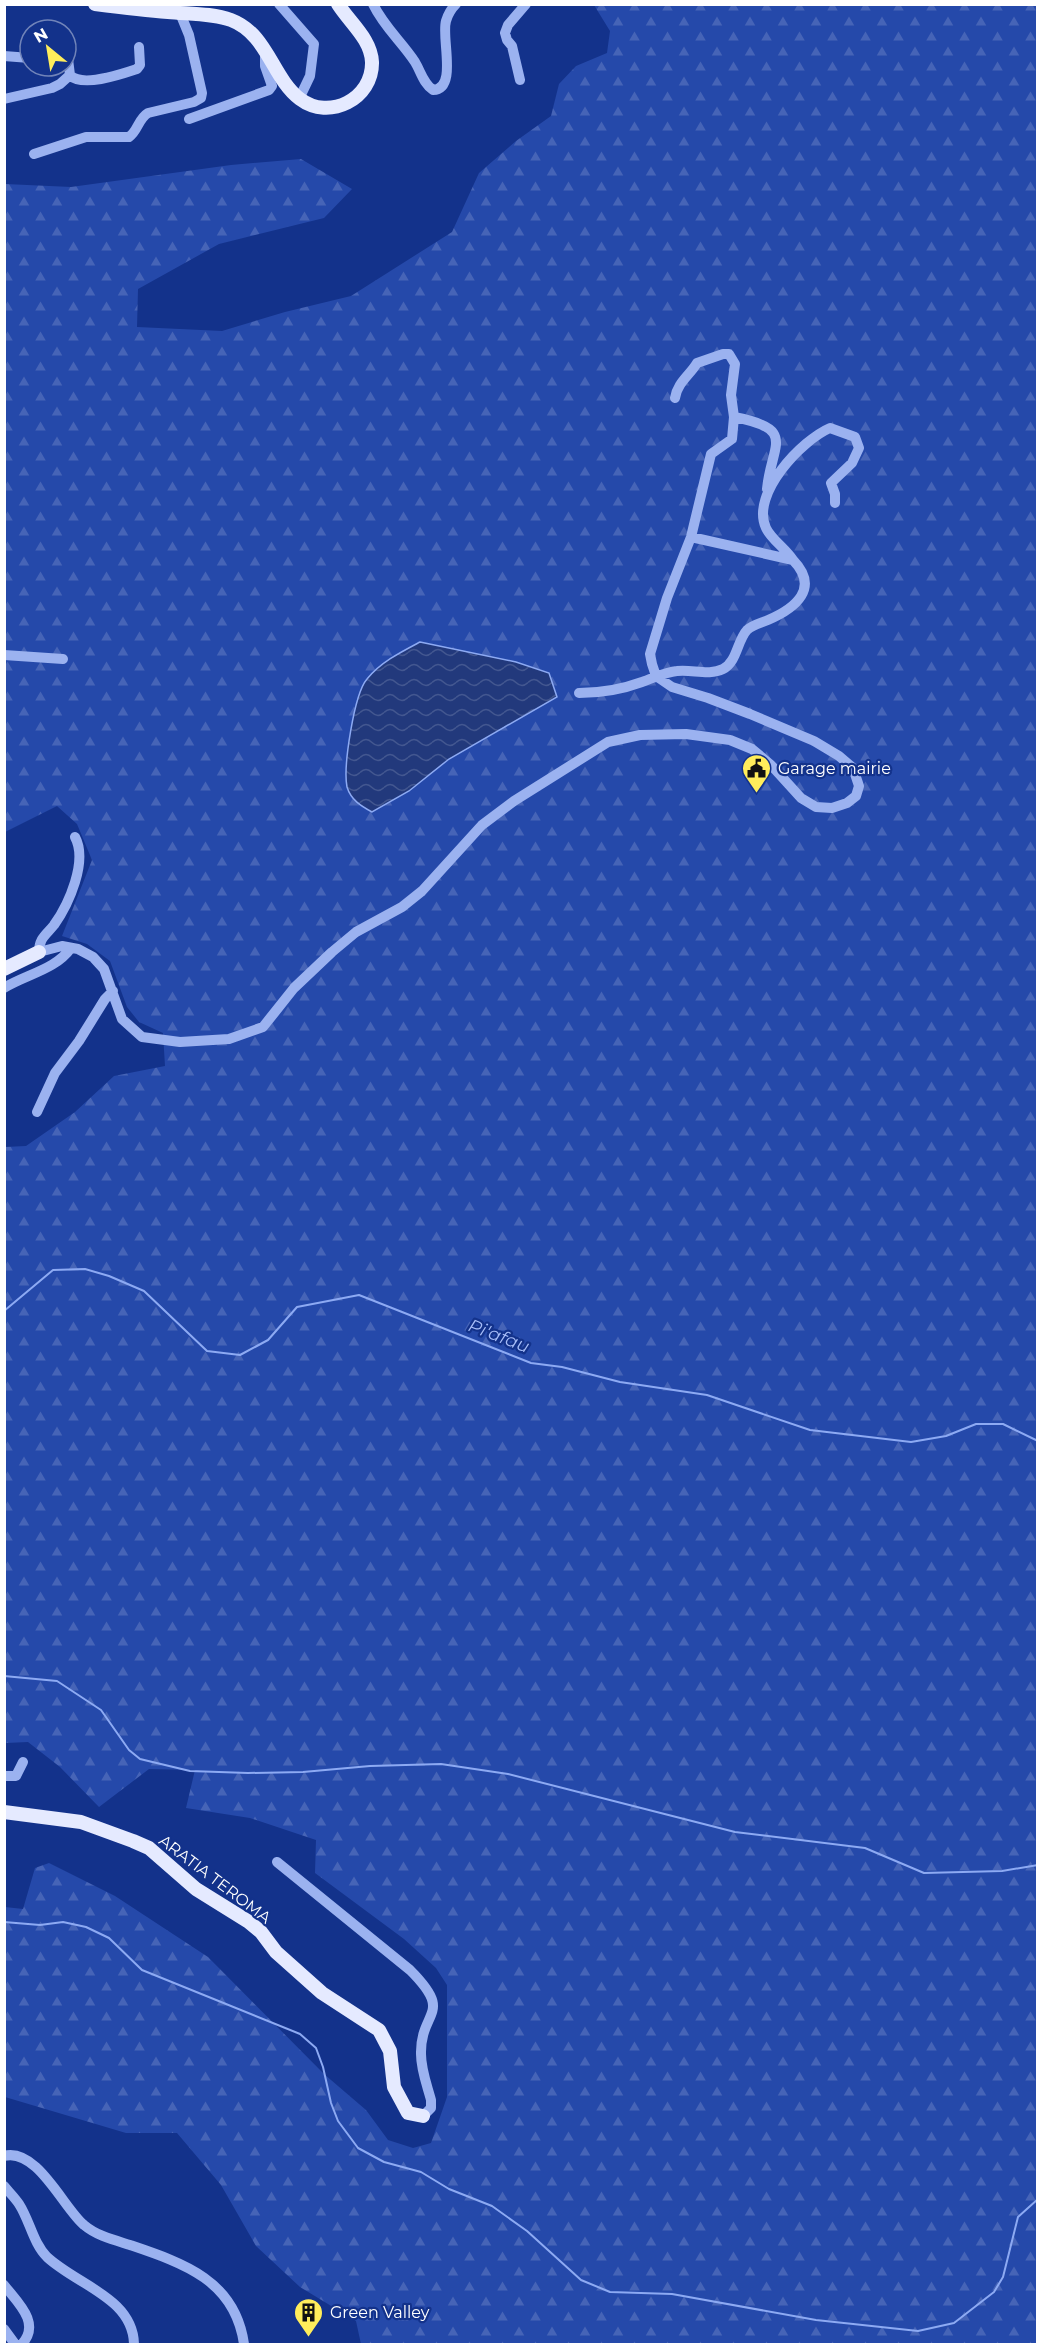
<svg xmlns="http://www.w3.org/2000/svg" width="1042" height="2349" viewBox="0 0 1042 2349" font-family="Montserrat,sans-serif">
<defs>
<pattern id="forest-firs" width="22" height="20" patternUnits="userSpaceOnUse" patternTransform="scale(1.5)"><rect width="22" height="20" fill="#2549aa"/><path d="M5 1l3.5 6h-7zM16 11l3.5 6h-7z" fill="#4664b7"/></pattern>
<pattern id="water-waves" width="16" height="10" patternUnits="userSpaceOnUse" patternTransform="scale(1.5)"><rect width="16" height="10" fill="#22397c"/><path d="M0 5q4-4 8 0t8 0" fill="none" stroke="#435790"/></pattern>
</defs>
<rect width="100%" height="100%" fill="#13328b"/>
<path fill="url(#forest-firs)" d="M594,5H1037V2344H361L356,2321L300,2287L256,2246L221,2185L177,2133H126L5,2097V1907L23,1909L35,1868L49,1863L115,1896L208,1957L324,2074L366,2110L388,2140L413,2148L431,2143L447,2097V1985L436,1968L404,1939L315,1873L316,1840L250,1818L186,1808L195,1770L149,1769L99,1807L60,1767L28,1742L5,1743V1147L26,1146L75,1112L114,1076L165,1066L163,1033L139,1022L127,1007L110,961L87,944L62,936L92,860L77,824L57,806L5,832V184L71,187L231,165L301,159L352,189L324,218L219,244L138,289L137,327L222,331L285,312L351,296L452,232L479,173L516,141L551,116L559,84L576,66L607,53L610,31Z"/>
<path fill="url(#water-waves)" stroke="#8daaf3" stroke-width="1.5" d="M420,642L516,662L549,673L557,697L449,759L409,791L372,812C361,806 351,800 347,787C343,767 354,694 367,679C381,662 401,652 420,642Z"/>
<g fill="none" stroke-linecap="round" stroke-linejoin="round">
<path stroke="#8daaf3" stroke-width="2" d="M4,1311L53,1270L85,1269L109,1276L144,1291L207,1351L240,1355L268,1340L297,1307L359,1295L531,1363L562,1367L620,1382L707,1395L810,1430L911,1442L946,1436L976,1424H1003L1038,1441
M4,1676L57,1681L101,1710L129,1750L140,1759L190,1771L248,1773L303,1772L370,1766L441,1764L508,1774L735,1832L865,1848L924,1873L1002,1871L1038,1865
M4,1922L40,1925L63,1922L86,1927L109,1938L142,1970L300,2034L316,2048L323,2067L331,2103L338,2121L358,2148L384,2162L421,2172L449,2189L492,2206L527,2231L581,2280L610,2292L672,2294L816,2320L918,2331L954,2323L994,2292L1003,2277L1018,2217L1038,2199"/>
<path stroke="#9bb2f0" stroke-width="10" d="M279,4L314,44L310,76L299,99
M373,4C384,27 402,42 415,62C421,72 423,83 433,90C458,89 441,38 446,21C448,14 451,9 456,4
M4,56L30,58
M70,75C82,88 122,74 137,69L140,65L139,47
M520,80L512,46L507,40L505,33L508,25L526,4
M4,99L52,88L60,84L70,75L68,59
M189,119L269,90L272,86L265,66V50
M34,154L86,137H129C138,131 138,119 148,113L194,102L201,98L202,93L189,35L180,13
M734,417C798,429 771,445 767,489
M793,560C786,549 771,539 766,528C750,494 802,440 830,428L855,437L859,448L852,463L831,483L835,494V503
M4,655L63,659
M579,693C599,693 623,689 642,682C654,678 665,672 677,671C692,669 709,676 723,669C737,662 737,641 747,630C752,625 761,623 768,620C796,608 820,588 793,560L691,537
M75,837C88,861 69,904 54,925C46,935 39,938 39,952L62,946L78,949L93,957L104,969L122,1019L142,1037L180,1042L229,1039L263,1027L294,988L332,952L356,932L402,907L422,891L482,825L514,801L608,742L640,735L686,734L730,740L752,749L771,765L801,798L816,807L832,808L847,803L856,796L859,786L853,768L839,756L814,741L750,714L708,698L672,687L656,676L652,664L650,654L667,598L691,537L711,454L732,439L734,417L731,395L735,364L729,354H723L697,363C690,375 677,383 675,398
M4,988C27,974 55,970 71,948
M37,1112L55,1073L79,1041L105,999L113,991
M4,1776H16L23,1762
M277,1862L410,1970C455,2015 420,2010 421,2054C421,2070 427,2085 431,2100V2108L423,2116
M4,2156C37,2147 64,2209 84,2225C97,2236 114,2240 130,2245C183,2263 235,2280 244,2344
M4,2186C9,2192 15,2198 19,2204C30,2221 33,2243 47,2257C77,2285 133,2298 134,2344
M4,2285C18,2303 41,2323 22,2344
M4,2329L15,2344"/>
<path stroke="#e5eaff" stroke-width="14" d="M95,4C119,7 143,10 168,12C188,14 212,13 231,20C268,34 272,78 300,99C329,121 373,99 372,62C371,39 350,23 338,4
M4,969L39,952
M4,1812L81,1822L133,1841L149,1848L196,1889L249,1922L261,1932L276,1952L322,1993L379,2030L390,2051L394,2087L408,2113L423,2116"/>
</g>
<defs>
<symbol id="civic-pin" viewBox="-11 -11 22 30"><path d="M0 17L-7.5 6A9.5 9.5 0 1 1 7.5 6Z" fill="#ffed5b" stroke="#13328b"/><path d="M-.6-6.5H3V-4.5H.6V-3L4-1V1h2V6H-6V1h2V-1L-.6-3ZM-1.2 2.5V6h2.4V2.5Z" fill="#111"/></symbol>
<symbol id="building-pin" viewBox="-11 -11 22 30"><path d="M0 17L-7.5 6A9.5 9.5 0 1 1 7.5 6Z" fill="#ffed5b" stroke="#13328b"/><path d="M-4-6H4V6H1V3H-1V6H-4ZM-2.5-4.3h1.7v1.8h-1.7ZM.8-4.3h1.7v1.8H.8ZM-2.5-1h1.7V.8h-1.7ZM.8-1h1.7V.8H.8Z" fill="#111"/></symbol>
</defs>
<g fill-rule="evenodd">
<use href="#civic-pin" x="740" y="752" width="33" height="45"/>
<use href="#building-pin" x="292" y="2296" width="33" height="45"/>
</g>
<g text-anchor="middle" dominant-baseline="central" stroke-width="4.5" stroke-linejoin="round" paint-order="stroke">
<g font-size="16" fill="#fff" stroke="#13328b" text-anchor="start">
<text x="778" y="768">Garage mairie</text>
<text x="330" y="2312">Green Valley</text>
</g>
<g font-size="16" fill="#fff" stroke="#13328b">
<text transform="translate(215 1879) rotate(37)">ARATIA TEROMA</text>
</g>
<g font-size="18" font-style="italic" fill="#a7bdf8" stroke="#13328b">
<text transform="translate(499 1336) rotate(21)">Pi'afau</text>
</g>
</g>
<rect width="1042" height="2349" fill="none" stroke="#ffffff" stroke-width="12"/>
<g transform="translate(48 48) rotate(330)"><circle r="28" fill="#13328b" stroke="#7184b9" stroke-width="1.5"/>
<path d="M0-4.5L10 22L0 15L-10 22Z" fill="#ffed5b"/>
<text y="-9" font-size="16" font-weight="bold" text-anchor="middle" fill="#ffffff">N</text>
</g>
</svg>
